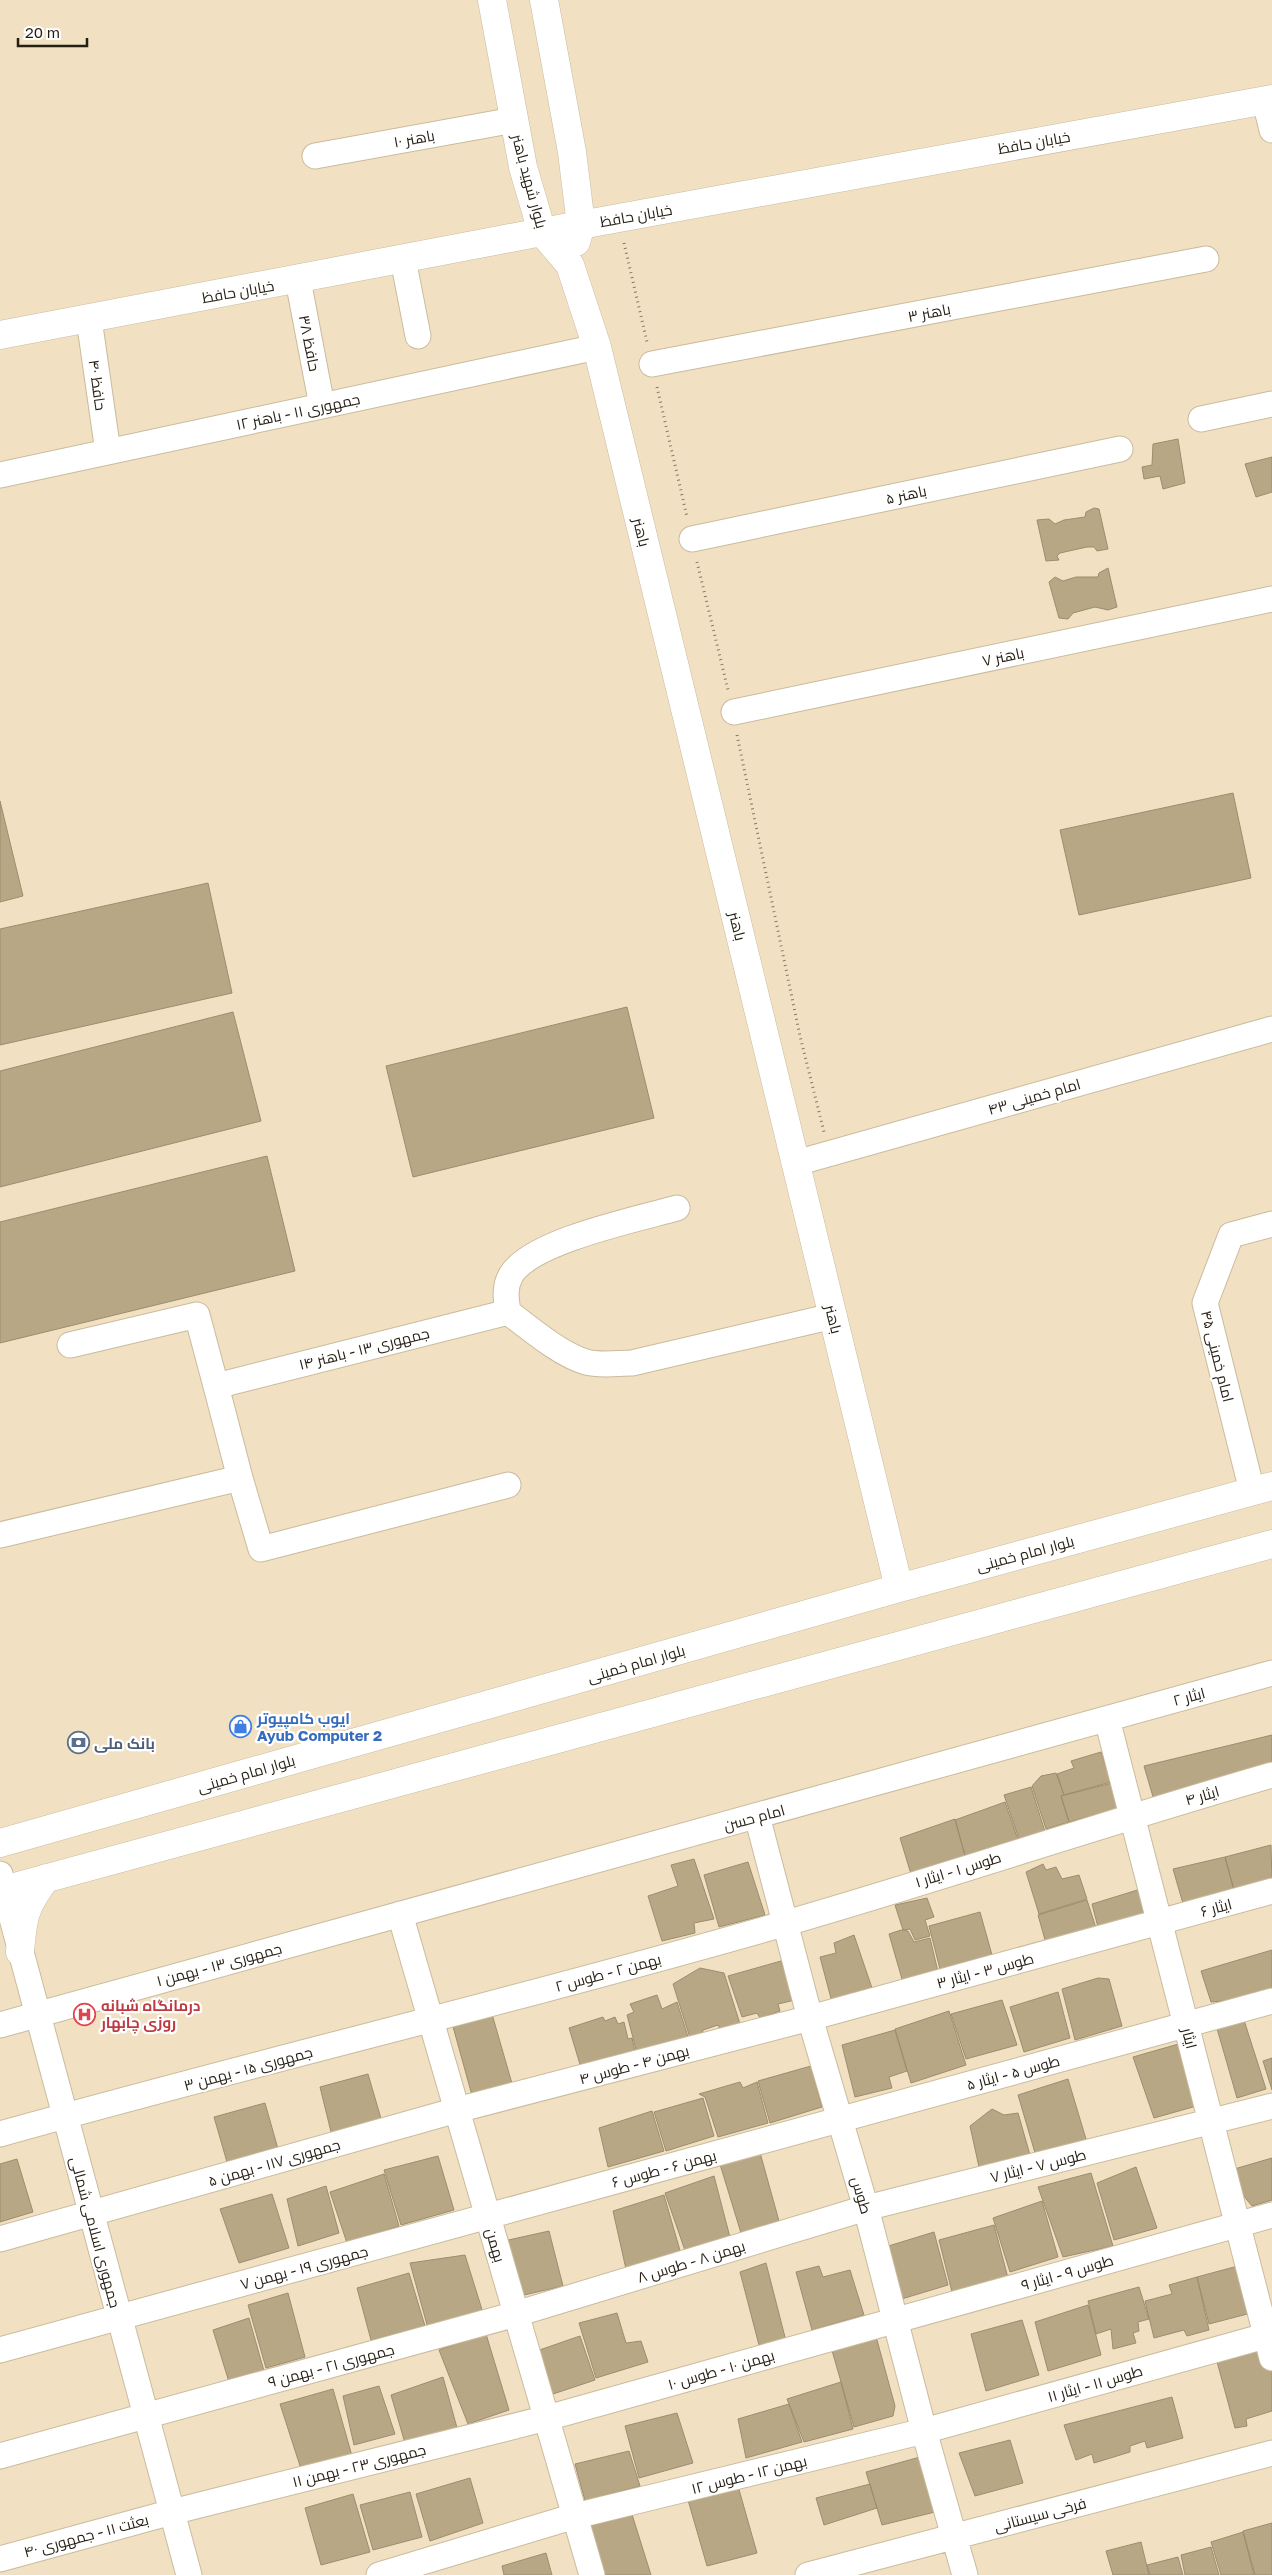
<svg xmlns="http://www.w3.org/2000/svg" width="1272" height="2575" viewBox="0 0 1272 2575" font-family="'Golos Text',Cairo,sans-serif">
<rect width="100%" height="100%" fill="#f1e1c2"/>
<path fill="#b8a784" stroke="#9c8d70" d="M1178,439L1185,483L1163,489L1160,476L1144,479L1142,467L1152,465L1153,444Z
M1272,457V492L1256,497L1245,464Z
M1094,508L1099,509L1108,549L1097,551L1094,547H1087L1060,553L1057,556L1059,560L1046,561L1037,520L1049,519L1055,524L1064,520L1085,517L1086,512Z
M1108,568L1117,607L1108,610L1095,607L1073,613L1068,619L1059,618L1049,582L1055,577L1063,581L1076,577H1098L1099,573Z
M1233,793L1251,878L1079,915L1060,830Z
M0,801L23,896L0,902Z
M208,883L232,993L0,1045V929Z
M627,1007L654,1118L413,1177L386,1066Z
M233,1012L261,1121L0,1187V1071Z
M267,1156L295,1271L0,1343V1222Z
M1272,1735V1774L1156,1807L1144,1766Z
M1101,1752L1111,1782L1064,1795L1057,1774L1074,1768L1071,1761Z
M1056,1773L1064,1795L1061,1796L1069,1822L1046,1829L1032,1786L1041,1776Z
M1112,1783L1120,1808L1069,1822L1061,1796Z
M1031,1787L1046,1835L1020,1842L1004,1795Z
M1005,1802L1019,1843L966,1859L955,1820Z
M955,1819L966,1859L911,1874L900,1838Z
M1271,1845L1272,1882L1235,1894L1225,1857Z
M1225,1857L1235,1894L1184,1907L1173,1869Z
M694,1859L714,1919L694,1923L695,1933L662,1941L648,1896L678,1886L671,1865Z
M748,1862L765,1915L719,1927L704,1875Z
M1043,1864L1046,1870L1056,1867L1062,1879L1079,1875L1087,1899L1039,1914L1026,1872Z
M1144,1888L1153,1916L1099,1931L1092,1904Z
M927,1898L934,1917L925,1920L930,1936L915,1940L910,1929L903,1930L895,1905Z
M1087,1900L1097,1931L1047,1947L1038,1915Z
M980,1912L994,1962L942,1977L929,1926Z
M901,1930L908,1931L914,1942L930,1938L939,1976L904,1986L889,1934Z
M854,1935L874,1994L833,2006L820,1957L836,1953L834,1943Z
M1272,1950V1990L1235,2000L1211,2002L1201,1971Z
M781,1961L795,2000L778,2004L780,2011L760,2018L757,2013L742,2017L728,1976Z
M700,1968L724,1973L741,2027L722,2033L718,2025L703,2030L702,2037L691,2041L673,1984Z
M1098,1978L1109,1979L1122,2026L1075,2040L1062,1989Z
M1058,1992L1070,2038L1024,2052L1010,2007Z
M657,1995L662,2009L677,2002L690,2043L638,2057L627,2015L634,2012L630,2004Z
M1002,2000L1017,2045L966,2059L951,2014Z
M949,2011L966,2065L911,2083L895,2029Z
M492,2014L513,2087L473,2099L452,2023Z
M603,2017L605,2021L615,2017L618,2024L624,2022L628,2039L632,2038L636,2056L582,2071L569,2028Z
M1243,2017L1266,2089L1237,2098L1216,2025Z
M895,2030L907,2071L889,2077L892,2088L855,2097L842,2045Z
M1189,2041L1207,2103L1154,2118L1133,2057Z
M1272,2058V2090L1263,2061Z
M811,2066L822,2107L770,2123L758,2081Z
M368,2074L382,2122L333,2140L320,2087Z
M1068,2079L1089,2149L1038,2163L1018,2095Z
M740,2082L743,2088L757,2082L768,2123L718,2137L705,2097L699,2094Z
M703,2098L714,2136L666,2151L654,2112Z
M265,2103L280,2156L229,2169L214,2117Z
M992,2109L1004,2115L1018,2113L1032,2162L981,2176L970,2126Z
M652,2111L664,2151L608,2167L599,2128Z
M759,2149L779,2221L741,2233L719,2161Z
M438,2156L454,2210L401,2225L384,2170Z
M1272,2158V2200L1252,2206L1224,2172Z
M17,2159L33,2212L0,2222V2164Z
M1136,2167L1157,2228L1114,2240L1097,2183Z
M1091,2173L1113,2246L1063,2257L1038,2187Z
M384,2174L399,2226L347,2243L330,2192Z
M714,2176L732,2245L688,2259L665,2193Z
M326,2186L339,2233L298,2246L287,2199Z
M272,2194L289,2248L239,2263L220,2209Z
M664,2195L683,2261L628,2278L613,2211Z
M1042,2201L1058,2257L1010,2272L993,2218Z
M994,2225L1008,2278L952,2292L939,2240Z
M549,2231L563,2286L511,2298L495,2243Z
M934,2232L948,2285L895,2301L882,2248Z
M465,2255L484,2316L429,2332L410,2263Z
M766,2263L786,2341L760,2349L740,2272Z
M1249,2263L1255,2312L1209,2324L1197,2277Z
M819,2266L823,2277L850,2270L864,2315L812,2330L796,2272Z
M409,2273L425,2326L371,2340L357,2288Z
M1197,2277L1209,2330L1187,2336L1184,2330L1154,2338L1145,2301L1172,2294L1169,2285Z
M1139,2287L1149,2319L1138,2322L1139,2331L1133,2333L1136,2343L1113,2349L1111,2329L1096,2334L1088,2301Z
M288,2293L305,2357L266,2368L248,2305Z
M1088,2305L1101,2355L1048,2371L1035,2322Z
M617,2313L626,2343L641,2341L648,2362L596,2378L579,2323Z
M249,2318L264,2371L229,2382L213,2330Z
M1022,2320L1039,2375L986,2391L971,2334Z
M486,2334L509,2410L468,2424L439,2350Z
M868,2334L877,2340L895,2406L893,2416L854,2427L831,2347Z
M580,2336L595,2380L541,2398L525,2355Z
M1272,2342V2411L1246,2419L1247,2426L1235,2428L1216,2358Z
M443,2377L459,2435L407,2450L391,2395Z
M841,2382L853,2429L804,2442L787,2399Z
M379,2386L395,2434L354,2445L343,2396Z
M333,2389L354,2463L303,2475L280,2404Z
M1172,2397L1183,2438L1147,2448L1145,2441L1130,2446V2452L1094,2463L1092,2454L1076,2460L1064,2425Z
M789,2404L802,2442L746,2458L738,2419Z
M677,2413L693,2463L639,2478L625,2426Z
M1010,2440L1023,2483L975,2496L959,2453Z
M629,2451L640,2486L585,2501L575,2464Z
M920,2457L935,2512L882,2525L866,2472Z
M470,2478L483,2523L430,2541L416,2494Z
M870,2484L877,2508L824,2525L816,2498Z
M738,2486L757,2553L707,2566L688,2500Z
M410,2492L422,2537L373,2550L360,2505Z
M353,2494L370,2552L321,2565L305,2508Z
M630,2508L651,2575H586L570,2527Z
M1272,2523V2575H1255L1243,2531Z
M1243,2532L1254,2575H1221L1211,2542Z
M1141,2542L1149,2575H1113L1106,2551Z
M1211,2547L1219,2575H1185L1181,2555Z
M546,2553L552,2575H504L502,2566Z
M1178,2557L1183,2575H1150L1147,2565Z"/>
<g fill="none" stroke-linecap="round" stroke-linejoin="round">
<defs>
<path id="minor" d="M1265,101L1272,130
M315,156L514,120
M403,259L418,336
M298,280L322,406
M89,319L108,452
M652,364L1206,259
M1201,419L1272,404
M0,475L597,347
M692,539L1120,449
M734,712L1272,599
M796,1163L1272,1029
M508,1312C506,1299 504,1287 511,1275C531,1241 638,1219 677,1208
M70,1345L197,1315L216,1386
M240,1478L261,1549L508,1485
M1252,1491L1205,1303L1231,1235L1272,1224
M0,1535L240,1478L216,1386L508,1312C529,1328 561,1355 586,1362C600,1366 618,1363 632,1363L833,1316
M1107,1719L1272,2358
M757,1816L810,2018L866,2208L924,2431L965,2575
M0,1874L189,2575
M400,1914L592,2575
M0,2025L1272,1673
M0,2134C260,2061 523,1999 783,1924C946,1877 1108,1822 1272,1775
M0,2239L457,2110L810,2018L1272,1891
M0,2350L1272,2001
M0,2456L516,2314L866,2208L1272,2106
M0,2559L172,2512L547,2418L1272,2215
M379,2575L575,2516L924,2431L1272,2334
M808,2575L1272,2453"/>
<path id="major" d="M492,0L523,167L542,232L570,265L597,347L899,1588
M544,0L572,152L581,225L576,242
M0,335L542,232L1272,99
M0,1843L899,1588L1272,1486
M0,1891L1272,1544
M20,1952C23,1916 24,1908 46,1878"/>
</defs>
<use href="#minor" stroke="#cabb9d" stroke-width="27"/>
<use href="#major" stroke="#cabb9d" stroke-width="29"/>
<path stroke="#847965" stroke-width="3" stroke-dasharray="1 4" stroke-linecap="butt" d="M624,243L647,342
M657,387L687,517
M697,562L728,690
M737,735L800,1036L824,1132"/>
<use href="#minor" stroke="#fff" stroke-width="25"/>
<use href="#major" stroke="#fff" stroke-width="28"/>
</g>
<defs>
<symbol id="shop-ring" viewBox="-11 -11 22 22"><circle r="9.5" fill="#fff" stroke="#3f7fe0" stroke-width="1.5"/><path d="M-5-2.5h2.3a2.7 3.5 0 0 1 5.4 0H5L5.5 6h-11ZM-1.5-2.5h3a1.5 2.3 0 0 0-3 0Z" fill="#3f7fe0"/></symbol>
<symbol id="bank-ring" viewBox="-11 -11 22 22"><circle r="9.5" fill="#fff" stroke="#5c6f8a" stroke-width="1.5"/><path d="M-6-4H6V4H-6ZM0-2.3a2.3 2.3 0 1 0 0 4.6a2.3 2.3 0 1 0 0-4.6Z" fill="#5c6f8a"/></symbol>
<symbol id="hospital-ring" viewBox="-11 -11 22 22"><circle r="9.5" fill="#fff" stroke="#e0444e" stroke-width="1.5"/><path d="M-5-5h3v3.5h4V-5h3V5h-3V1.5h-4V5h-3Z" fill="#e0444e"/></symbol>
</defs>
<g fill-rule="evenodd">
<use href="#shop-ring" x="228" y="1714" width="25" height="25"/>
<use href="#bank-ring" x="66" y="1730" width="25" height="25"/>
<use href="#hospital-ring" x="72" y="2002" width="25" height="25"/>
</g>
<g text-anchor="middle" dominant-baseline="central" stroke-width="4.5" stroke-linejoin="round" paint-order="stroke">
<g font-size="15" fill="#241e13" stroke="#fff">
<text transform="translate(414 138) rotate(-10)">باهنر ۱۰</text>
<text transform="translate(1034 142) rotate(-10)">خیابان حافظ</text>
<text transform="translate(530 181) rotate(75)">بلوار شهید باهنر</text>
<text transform="translate(636 215) rotate(-10)">خیابان حافظ</text>
<text transform="translate(238 291) rotate(-10)">خیابان حافظ</text>
<text transform="translate(929 312) rotate(-11)">باهنر ۳</text>
<text transform="translate(310 343) rotate(79)">حافظ ۳۸</text>
<text transform="translate(98 385) rotate(82)">حافظ ۴۰</text>
<text transform="translate(298 411) rotate(-12)">جمهوری ۱۱ - باهنر ۱۲</text>
<text transform="translate(906 494) rotate(-12)">باهنر ۵</text>
<text transform="translate(642 532) rotate(76)">باهنر</text>
<text transform="translate(1003 656) rotate(-12)">باهنر ۷</text>
<text transform="translate(738 926) rotate(76)">باهنر</text>
<text transform="translate(1034 1096) rotate(-16)">امام خمینی ۴۳</text>
<text transform="translate(834 1319) rotate(76)">باهنر</text>
<text transform="translate(364 1348) rotate(-14)">جمهوری ۱۳ - باهنر ۱۴</text>
<text transform="translate(1218 1356) rotate(76)">امام خمینی ۴۵</text>
<text transform="translate(1025 1553) rotate(-15)">بلوار امام خمینی</text>
<text transform="translate(636 1663) rotate(-16)">بلوار امام خمینی</text>
<text transform="translate(1189 1696) rotate(-15)">ایثار ۲</text>
<text transform="translate(246 1773) rotate(-16)">بلوار امام خمینی</text>
<text transform="translate(1202 1795) rotate(-16)">ایثار ۴</text>
<text transform="translate(754 1817) rotate(-15)">امام حسن</text>
<text transform="translate(958 1869) rotate(-17)">طوس ۱ - ایثار ۱</text>
<text transform="translate(1216 1907) rotate(-15)">ایثار ۶</text>
<text transform="translate(219 1964) rotate(-15)">جمهوری ۱۳ - بهمن ۱</text>
<text transform="translate(985 1970) rotate(-15)">طوس ۳ - ایثار ۳</text>
<text transform="translate(608 1972) rotate(-15)">بهمن ۲ - طوس ۲</text>
<text transform="translate(1190 2038) rotate(76)">ایثار</text>
<text transform="translate(634 2064) rotate(-15)">بهمن ۴ - طوس ۴</text>
<text transform="translate(248 2068) rotate(-15)">جمهوری ۱۵ - بهمن ۳</text>
<text transform="translate(1013 2072) rotate(-15)">طوس ۵ - ایثار ۵</text>
<text transform="translate(274 2162) rotate(-16)">جمهوری ۱۱۷ - بهمن ۵</text>
<text transform="translate(1038 2165) rotate(-14)">طوس ۷ - ایثار ۷</text>
<text transform="translate(664 2168) rotate(-15)">بهمن ۶ - طوس ۶</text>
<text transform="translate(862 2195) rotate(74)">طوس</text>
<text transform="translate(96 2232) rotate(75)">جمهوری اسلامی شمالی</text>
<text transform="translate(496 2245) rotate(74)">بهمن</text>
<text transform="translate(691 2261) rotate(-17)">بهمن ۸ - طوس ۸</text>
<text transform="translate(304 2267) rotate(-15)">جمهوری ۱۹ - بهمن ۷</text>
<text transform="translate(1067 2272) rotate(-16)">طوس ۹ - ایثار ۹</text>
<text transform="translate(331 2365) rotate(-15)">جمهوری ۲۱ - بهمن ۹</text>
<text transform="translate(721 2369) rotate(-16)">بهمن ۱۰ - طوس ۱۰</text>
<text transform="translate(1095 2383) rotate(-16)">طوس ۱۱ - ایثار ۱۱</text>
<text transform="translate(359 2465) rotate(-14)">جمهوری ۲۳ - بهمن ۱۱</text>
<text transform="translate(749 2474) rotate(-14)">بهمن ۱۲ - طوس ۱۲</text>
<text transform="translate(1040 2514) rotate(-15)">فرخی سیستانی</text>
<text transform="translate(86 2535) rotate(-15)">بعثت ۱۱ - جمهوری ۴۰</text>
</g>
<g font-size="15" font-weight="bold" fill="#366cbe" stroke="#fff" text-anchor="start">
<text x="257" y="1718">ایوب کامپیوتر<tspan x="257" dy="17">Ayub Computer 2</tspan></text>
</g>
<g font-size="15" font-weight="bold" fill="#4e5e75" stroke="#fff" text-anchor="start">
<text x="94" y="1743">بانک ملی</text>
</g>
<g font-size="15" font-weight="bold" fill="#be3a42" stroke="#fff" text-anchor="start">
<text x="101" y="2005">درمانگاه شبانه<tspan x="101" dy="17">روزی چابهار</tspan></text>
</g>
</g>
<path d="M18 38v8h69v-8" fill="none" stroke="#241e13" stroke-width="2.5"/>
<text x="25" y="38" font-size="15" fill="#241e13" stroke="#ffffff" stroke-width="4" paint-order="stroke">20 m</text>
</svg>
